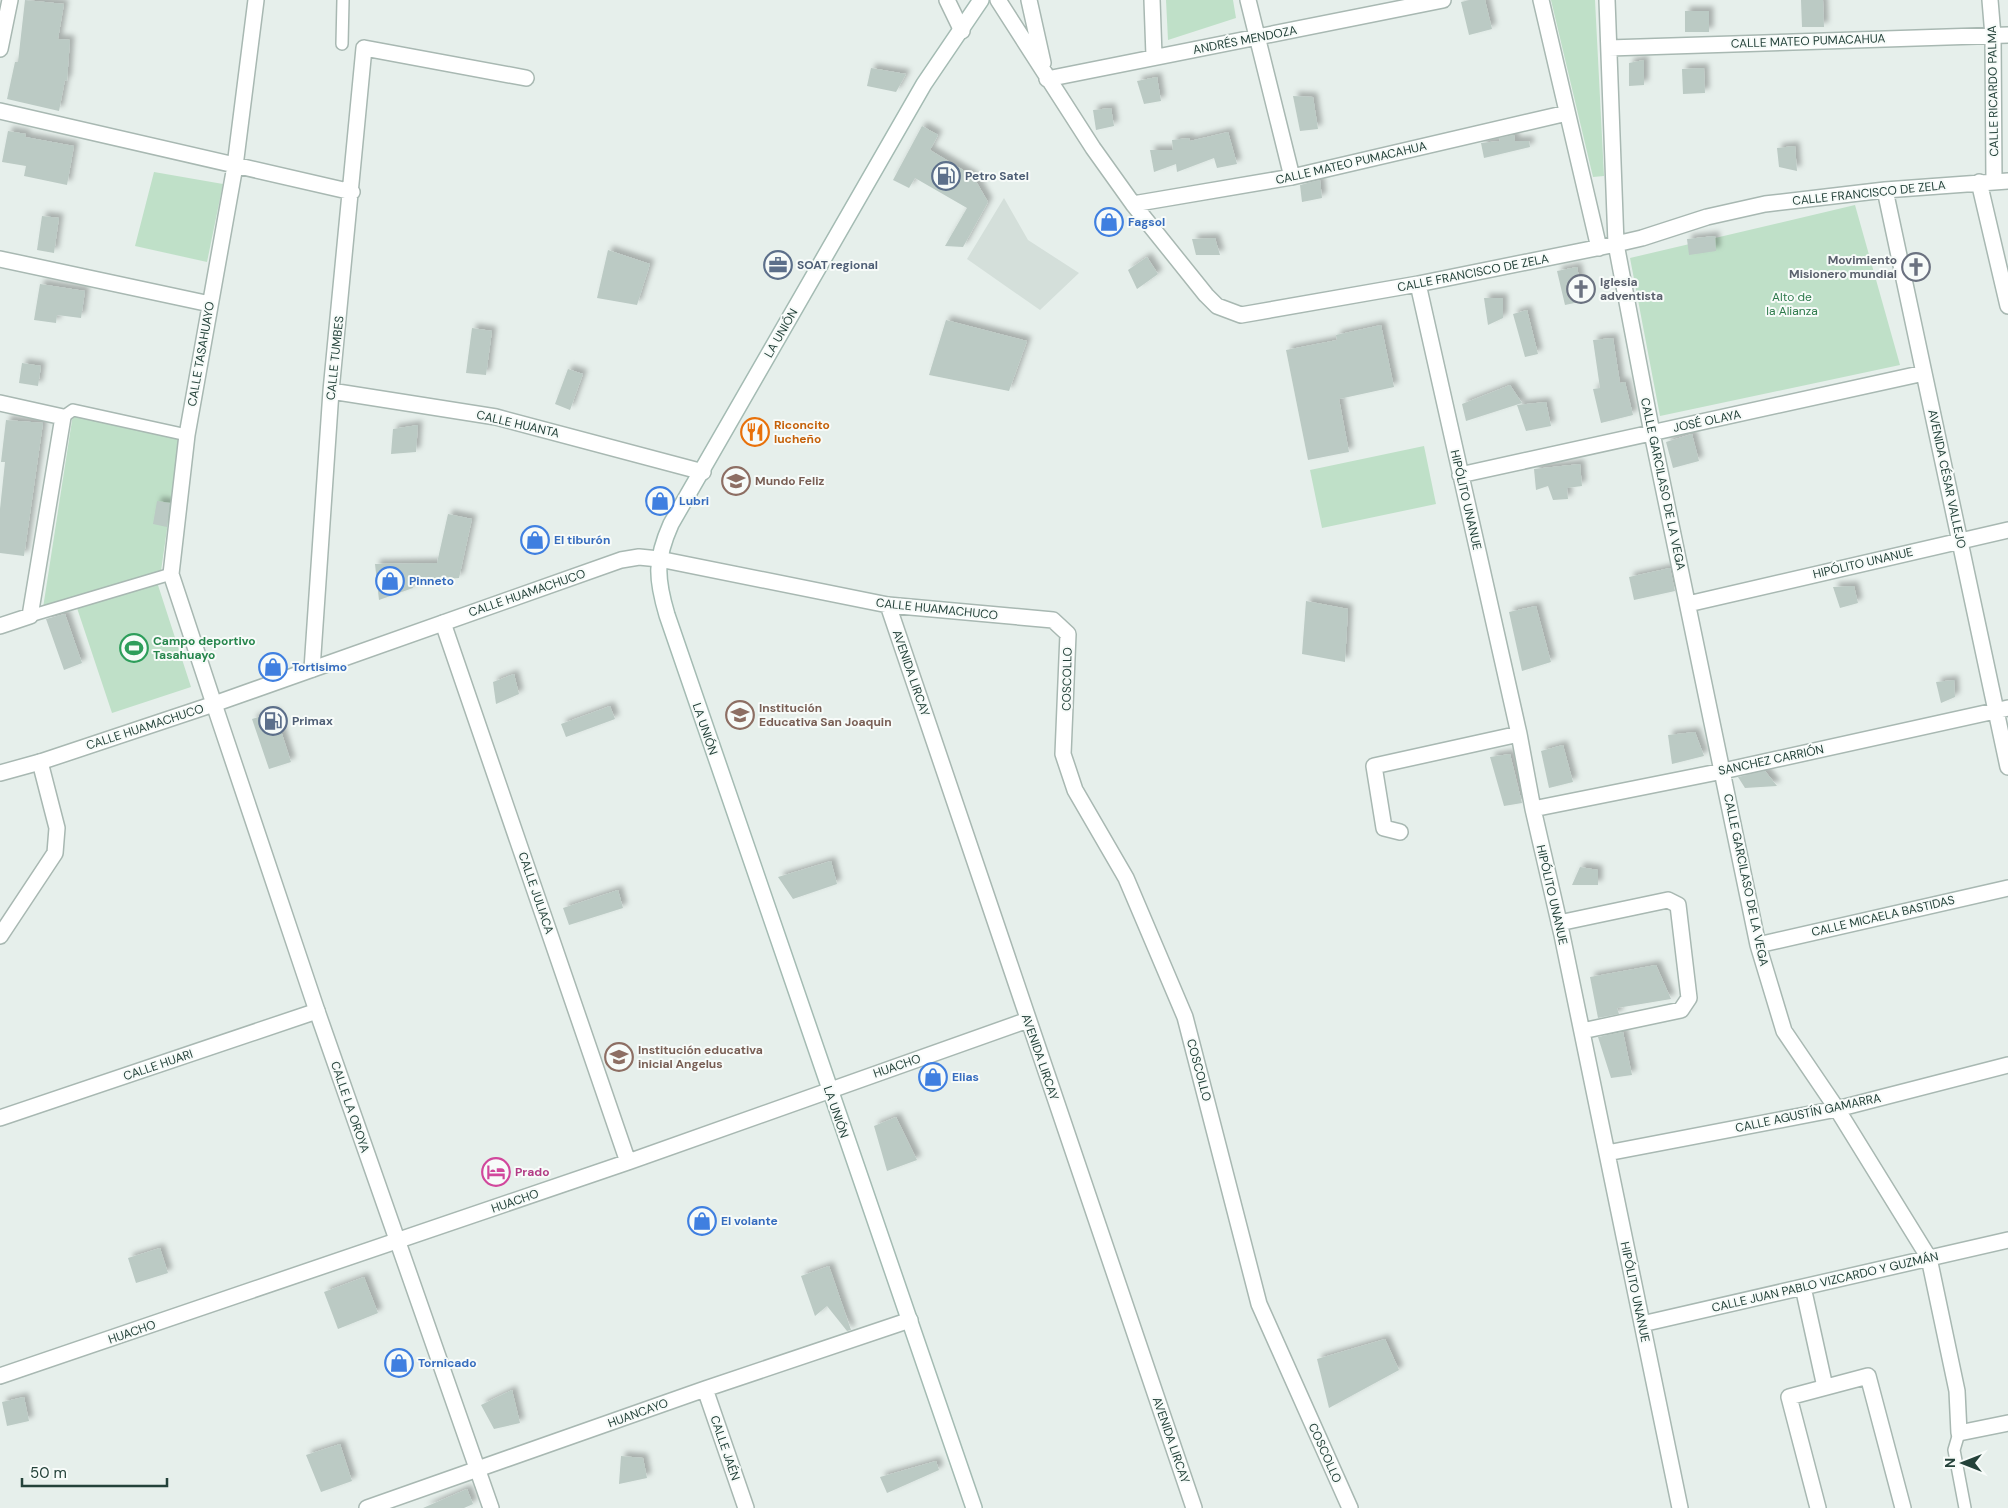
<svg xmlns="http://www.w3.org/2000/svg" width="2008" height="1508" viewBox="0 0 2008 1508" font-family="'DM Sans',sans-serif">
<defs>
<filter id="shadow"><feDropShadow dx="4.5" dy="-4.5" stdDeviation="2.5" flood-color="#0004"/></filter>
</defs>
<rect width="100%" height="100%" fill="#e6efeb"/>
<path fill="#d4dfda" d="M1004,198L1028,240L1079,273L1040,310L967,259Z"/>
<path fill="#bfe0c8" d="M1166,0H1233L1236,18L1168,40Z
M1551,0H1595L1604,176L1593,177Z
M154,172L223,184L207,262L135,246Z
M1855,205L1900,365L1660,416L1630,258Z
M73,414L180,438L161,571L43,608Z
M1424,446L1436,504L1322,528L1310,470Z
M157,582L191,687L112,713L77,608Z"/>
<path fill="#bbcac4" filter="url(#shadow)" d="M25,0L64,4L58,39L70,40L67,81L65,80L59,111L7,99L15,62H18Z
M1470,0H1485L1492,29L1469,35L1461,2Z
M1801,0H1823L1824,27H1802Z
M1685,11H1709V32H1685Z
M1644,60V85L1629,86V63Z
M871,68L906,74L896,92L867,86Z
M1704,68L1705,93L1683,94L1682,69Z
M1157,77L1161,101L1144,104L1137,81Z
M1293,96L1313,97L1318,129L1300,131Z
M1111,108L1114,126L1096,130L1093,110Z
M922,126L938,135L930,150L973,176L988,202L963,247L945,246L967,208L915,178L909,188L893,180Z
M8,131L26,134L25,137L74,146L67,185L24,176L26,166L2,162Z
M1228,132L1237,164L1217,168L1214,158L1177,172L1176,164L1154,172L1150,150H1173L1172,140L1189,138L1190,141Z
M1514,135L1515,141H1529L1530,147L1484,158L1481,143L1500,141L1499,138Z
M1795,146L1797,171L1779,167L1777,148Z
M1320,180L1322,198L1302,202L1300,185Z
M42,216L59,218L54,253L37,250Z
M1715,236L1716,251L1689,255L1687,239Z
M1215,238L1220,255H1196L1192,239Z
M608,250L650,264L637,305L597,298Z
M1147,257L1158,274L1137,289L1128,270Z
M1577,267L1584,301L1565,305L1557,271Z
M40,284L85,291L81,318L57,315L56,323L34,320Z
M1484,298H1503V318L1488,325Z
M1527,310L1538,354L1525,357L1513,314Z
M946,320L1027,341L1009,391L929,375Z
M1381,325L1394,387L1339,399L1349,452L1308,460L1286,350L1337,340L1336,335Z
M472,328L492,331L486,375L466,373Z
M1613,338L1620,383L1625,382L1633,415L1601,423L1593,389L1600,388L1593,340Z
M22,363L41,366L38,386L19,383Z
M568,369L583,374L570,410L555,404Z
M1510,385L1522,403L1466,421L1462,404Z
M1546,402L1551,426L1526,431L1517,405Z
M6,420L43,423L24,556L0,553V509L5,462H1Z
M418,425L416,452L391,454L393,429Z
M1692,434L1699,461L1673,468L1666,442Z
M1580,464L1582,486L1567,488L1568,499L1553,500L1548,486L1536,490L1534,469Z
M157,501L170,503L167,527L153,524Z
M448,514L472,519L459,578L413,582V588L379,600L375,564L437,563Z
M1670,568L1675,591L1634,600L1629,577Z
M1854,586L1858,603L1840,608L1833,587Z
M1306,601L1348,609L1345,662L1302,654Z
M1536,606L1551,662L1522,671L1509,612Z
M65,614L82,663L64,670L46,619Z
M514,674L519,694L496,704L493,682Z
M1954,680L1955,697L1941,703L1936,682Z
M610,706L615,719L566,737L561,724Z
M275,712L291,762L269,769L252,719Z
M1695,732L1704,756L1672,764L1668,735Z
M1563,745L1573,782L1549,788L1541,751Z
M1510,754L1522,803L1504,806L1490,757Z
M1765,771L1777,786L1745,788L1738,777Z
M831,861L837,884L793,899L778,877Z
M1580,867L1598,870V885H1572Z
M618,890L623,908L569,925L563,908Z
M1656,965L1671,999L1617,1008L1619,1014L1598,1018L1590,977Z
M1623,1032L1632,1075L1611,1078L1598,1037Z
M896,1117L917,1160L887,1171L874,1126Z
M160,1248L168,1273L136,1283L128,1258Z
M829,1266L851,1330L847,1331L827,1306L815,1316L801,1276Z
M364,1277L378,1313L338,1329L324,1292Z
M1385,1339L1399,1370L1329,1408L1317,1359Z
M512,1390L520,1423L494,1429L481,1405Z
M24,1397L29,1421L7,1426L2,1402Z
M340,1444L352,1481L321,1492L306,1455Z
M621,1456L643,1458L647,1478L619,1484Z
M936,1461L939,1470L887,1493L880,1477Z
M467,1489L473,1504L464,1508H423Z"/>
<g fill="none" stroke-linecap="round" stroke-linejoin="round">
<defs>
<path id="pedestrian" d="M342,44L343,0
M63,417L73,410L187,435
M30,616L171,574
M1959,1433L1954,1450L1965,1508"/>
<path id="minor" d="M947,0L962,31
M998,0L1093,148L1133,204L1206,295L1217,306L1241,315L1418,284L1616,244L1642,238L1707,217L1765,204L1885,190L2008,181
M1029,0L1043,63
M1152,0L1154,56
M1248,0L1292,177
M1541,0L1599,248
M1607,0L1616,244L1652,433L1758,945L1784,1031L1837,1109L1929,1258L1957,1391L1959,1433L2008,1423
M1990,0L1993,36L1994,182
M1609,48L2008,35
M0,49L10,0
M1047,79L1443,0
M0,111L352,192
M1979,182L2008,306
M1885,190L2008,767
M1133,204L1292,177L1567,113
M0,259L210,304
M1418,284L1519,734L1533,809L1562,935L1680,1508
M331,391L496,417L703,472
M0,403L63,417L30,616L0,626
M1460,475L1924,373
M659,559L888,605L1053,620L1068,634L1063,754L1075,790L1126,878L1185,1017L1259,1304L1350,1508
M1688,604L2008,530
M888,605L1194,1508
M443,623L628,1162
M312,669L331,391L364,48L526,78
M214,704L171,574L187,435L235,166L256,0
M1533,809L1723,771L2008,708
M1400,832L1384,828L1374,766L1519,734
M1559,923L1668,900L1678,905L1689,998L1681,1010L1582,1031
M0,936L55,853L57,828L40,762
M1758,945L2008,888
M0,1118L317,1011
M1607,1153L1837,1109L2008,1065
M1803,1287L1825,1387
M1642,1324L2008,1240
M0,1376L628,1162L1028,1020
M705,1389L746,1508
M367,1508L705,1389L910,1320
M1818,1508L1789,1397L1868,1376L1903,1508"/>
<path id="tertiary" d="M214,704L317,1011L491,1508
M0,773L40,762L214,704L621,560L639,557L659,559"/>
<path id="secondary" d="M974,1508L667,615C656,578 655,560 671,524L924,84L981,0"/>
</defs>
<use href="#pedestrian" stroke="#a8b8b2" stroke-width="14"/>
<use href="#minor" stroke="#a8b8b2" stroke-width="18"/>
<use href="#tertiary" stroke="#a8b8b2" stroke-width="18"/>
<use href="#secondary" stroke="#a4bbb3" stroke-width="18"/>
<use href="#pedestrian" stroke="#fff" stroke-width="11"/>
<use href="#minor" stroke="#fff" stroke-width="15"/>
<use href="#tertiary" stroke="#fff" stroke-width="15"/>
<use href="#secondary" stroke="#fff" stroke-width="15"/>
</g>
<defs>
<symbol id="fuel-ring" viewBox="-11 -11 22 22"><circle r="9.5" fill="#f7fbf9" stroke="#5c6f8a" stroke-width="1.5"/><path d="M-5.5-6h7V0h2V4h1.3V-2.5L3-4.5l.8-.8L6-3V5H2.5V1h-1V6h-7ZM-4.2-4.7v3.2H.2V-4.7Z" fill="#5c6f8a"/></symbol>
<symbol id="shop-ring" viewBox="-11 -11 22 22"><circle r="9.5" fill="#f7fbf9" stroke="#3f7fe0" stroke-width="1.5"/><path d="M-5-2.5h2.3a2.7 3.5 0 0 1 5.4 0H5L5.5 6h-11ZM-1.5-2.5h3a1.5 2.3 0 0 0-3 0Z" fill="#3f7fe0"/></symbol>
<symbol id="office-ring" viewBox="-11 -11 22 22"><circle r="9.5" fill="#f7fbf9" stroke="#5c6f8a" stroke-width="1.5"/><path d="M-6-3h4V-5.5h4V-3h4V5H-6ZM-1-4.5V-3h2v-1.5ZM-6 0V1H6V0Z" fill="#5c6f8a"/></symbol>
<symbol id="church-ring" viewBox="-11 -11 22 22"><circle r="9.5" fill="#f7fbf9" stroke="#6b7280" stroke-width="1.5"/><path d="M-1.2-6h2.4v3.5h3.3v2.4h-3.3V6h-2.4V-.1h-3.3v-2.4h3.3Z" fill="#6b7280"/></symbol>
<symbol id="restaurant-ring" viewBox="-11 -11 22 22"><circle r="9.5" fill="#f7fbf9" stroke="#e8710a" stroke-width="1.5"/><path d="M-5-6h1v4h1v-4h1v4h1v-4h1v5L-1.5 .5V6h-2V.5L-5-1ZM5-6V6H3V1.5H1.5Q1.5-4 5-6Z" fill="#e8710a"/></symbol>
<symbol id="school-ring" viewBox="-11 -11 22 22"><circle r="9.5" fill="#f7fbf9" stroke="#8d6e63" stroke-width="1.5"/><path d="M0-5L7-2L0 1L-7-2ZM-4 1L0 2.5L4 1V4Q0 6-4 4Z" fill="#8d6e63"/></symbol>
<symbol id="stadium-ring" viewBox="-11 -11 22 22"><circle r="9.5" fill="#f7fbf9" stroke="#2e9e5b" stroke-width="1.5"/><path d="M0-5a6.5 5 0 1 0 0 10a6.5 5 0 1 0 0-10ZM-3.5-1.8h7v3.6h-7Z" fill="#2e9e5b"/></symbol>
<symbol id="hotel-ring" viewBox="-11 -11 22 22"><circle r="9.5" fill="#f7fbf9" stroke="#d1479c" stroke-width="1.5"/><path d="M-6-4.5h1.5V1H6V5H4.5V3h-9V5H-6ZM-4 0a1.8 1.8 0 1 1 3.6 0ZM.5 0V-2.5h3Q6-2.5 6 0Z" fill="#d1479c"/></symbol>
</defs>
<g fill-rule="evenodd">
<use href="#fuel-ring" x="930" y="160" width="32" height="32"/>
<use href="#shop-ring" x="1093" y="206" width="32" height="32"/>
<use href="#office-ring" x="762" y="249" width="32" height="32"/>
<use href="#church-ring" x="1900" y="251" width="32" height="32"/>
<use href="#church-ring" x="1565" y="273" width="32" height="32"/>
<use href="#restaurant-ring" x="739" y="416" width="32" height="32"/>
<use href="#school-ring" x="720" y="465" width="32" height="32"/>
<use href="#shop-ring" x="644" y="485" width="32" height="32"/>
<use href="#shop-ring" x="519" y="524" width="32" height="32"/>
<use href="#shop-ring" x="374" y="565" width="32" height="32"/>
<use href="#stadium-ring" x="118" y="632" width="32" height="32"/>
<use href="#shop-ring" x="257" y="651" width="32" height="32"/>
<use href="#school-ring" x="724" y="699" width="32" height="32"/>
<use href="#fuel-ring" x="257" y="705" width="32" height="32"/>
<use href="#school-ring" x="603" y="1041" width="32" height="32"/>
<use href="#shop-ring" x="917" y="1061" width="32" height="32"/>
<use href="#hotel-ring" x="480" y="1156" width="32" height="32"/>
<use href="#shop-ring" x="686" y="1205" width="32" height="32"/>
<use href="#shop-ring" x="383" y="1347" width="32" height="32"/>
</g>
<g text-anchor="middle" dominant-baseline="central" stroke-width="4" stroke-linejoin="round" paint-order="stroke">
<g font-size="12" fill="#24423a" stroke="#f7fbf9">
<text transform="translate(1245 40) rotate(-11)">ANDRÉS MENDOZA</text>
<text transform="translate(1808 41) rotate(-2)">CALLE MATEO PUMACAHUA</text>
<text transform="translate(1993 91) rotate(-91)">CALLE RICARDO PALMA</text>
<text transform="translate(1351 163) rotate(-13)">CALLE MATEO PUMACAHUA</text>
<text transform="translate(1869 193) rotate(-6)">CALLE FRANCISCO DE ZELA</text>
<text transform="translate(1473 273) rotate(-11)">CALLE FRANCISCO DE ZELA</text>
<text transform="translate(781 333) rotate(-60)">LA UNIÓN</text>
<text transform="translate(201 354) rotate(-80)">CALLE TASAHUAYO</text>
<text transform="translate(335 358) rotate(-84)">CALLE TUMBES</text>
<text transform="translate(1707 421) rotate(-12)">JOSÉ OLAYA</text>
<text transform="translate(518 424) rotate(13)">CALLE HUANTA</text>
<text transform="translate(1947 479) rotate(78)">AVENIDA CÉSAR VALLEJO</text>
<text transform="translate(1663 484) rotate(78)">CALLE GARCILASO DE LA VEGA</text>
<text transform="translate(1466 500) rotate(77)">HIPÓLITO UNANUE</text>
<text transform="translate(1863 563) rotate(-13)">HIPÓLITO UNANUE</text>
<text transform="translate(527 593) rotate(-19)">CALLE HUAMACHUCO</text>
<text transform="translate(937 609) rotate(6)">CALLE HUAMACHUCO</text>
<text transform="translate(911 673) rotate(71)">AVENIDA LIRCAY</text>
<text transform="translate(1067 679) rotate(-89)">COSCOLLO</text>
<text transform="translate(145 727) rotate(-18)">CALLE HUAMACHUCO</text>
<text transform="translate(705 729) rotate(71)">LA UNIÓN</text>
<text transform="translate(1771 760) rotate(-12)">SANCHEZ CARRIÓN</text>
<text transform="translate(1746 880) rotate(78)">CALLE GARCILASO DE LA VEGA</text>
<text transform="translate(536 893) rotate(71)">CALLE JULIACA</text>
<text transform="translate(1552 895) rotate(77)">HIPÓLITO UNANUE</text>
<text transform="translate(1883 916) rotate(-13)">CALLE MICAELA BASTIDAS</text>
<text transform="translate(1040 1057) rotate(71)">AVENIDA LIRCAY</text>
<text transform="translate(158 1065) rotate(-19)">CALLE HUARI</text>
<text transform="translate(897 1066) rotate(-19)">HUACHO</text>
<text transform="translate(1199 1070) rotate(75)">COSCOLLO</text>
<text transform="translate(350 1107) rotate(71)">CALLE LA OROYA</text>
<text transform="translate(836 1112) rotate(71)">LA UNIÓN</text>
<text transform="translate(1808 1113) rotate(-12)">CALLE AGUSTÍN GAMARRA</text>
<text transform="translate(515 1201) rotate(-19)">HUACHO</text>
<text transform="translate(1825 1282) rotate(-13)">CALLE JUAN PABLO VIZCARDO Y GUZMÁN</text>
<text transform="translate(1635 1292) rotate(78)">HIPÓLITO UNANUE</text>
<text transform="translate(132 1332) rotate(-19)">HUACHO</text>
<text transform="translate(638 1413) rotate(-20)">HUANCAYO</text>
<text transform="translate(1171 1440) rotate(71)">AVENIDA LIRCAY</text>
<text transform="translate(725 1448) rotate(71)">CALLE JAÉN</text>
<text transform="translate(1325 1453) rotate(66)">COSCOLLO</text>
</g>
<g font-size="12" font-weight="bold" fill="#4e5e75" stroke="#f7fbf9" text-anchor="start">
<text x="965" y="176">Petro Satel</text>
<text x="797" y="265">SOAT regional</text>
<text x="292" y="721">Primax</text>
</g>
<g font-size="12" font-weight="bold" fill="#366cbe" stroke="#f7fbf9" text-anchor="start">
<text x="1128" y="222">Fagsol</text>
<text x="679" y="501">Lubri</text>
<text x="554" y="540">El tiburón</text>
<text x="409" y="581">Pinneto</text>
<text x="292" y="667">Tortisimo</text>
<text x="952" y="1077">Elias</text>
<text x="721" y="1221">El volante</text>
<text x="418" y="1363">Tornicado</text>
</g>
<g font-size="12" font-weight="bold" fill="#5b616d" stroke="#f7fbf9" text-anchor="end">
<text x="1897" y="260">Movimiento<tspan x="1897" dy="14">Misionero mundial</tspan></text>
<text x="1600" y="282" text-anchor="start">Iglesia<tspan x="1600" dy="14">adventista</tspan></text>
</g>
<g font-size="12" fill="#2d7a4b" stroke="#f7fbf9">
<text x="1792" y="297">Alto de<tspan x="1792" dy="14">la Alianza</tspan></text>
</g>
<g font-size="12" font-weight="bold" fill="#c56008" stroke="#f7fbf9" text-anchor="start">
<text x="774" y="425">Riconcito<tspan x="774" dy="14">lucheño</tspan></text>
</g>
<g font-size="12" font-weight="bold" fill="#785e54" stroke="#f7fbf9" text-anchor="start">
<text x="755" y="481">Mundo Feliz</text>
<text x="759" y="708">Institución<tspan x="759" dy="14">Educativa San Joaquin</tspan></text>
<text x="638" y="1050">Institución educativa<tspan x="638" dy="14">inicial Angelus</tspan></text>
</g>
<g font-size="12" font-weight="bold" fill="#27864d" stroke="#f7fbf9" text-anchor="start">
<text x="153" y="641">Campo deportivo<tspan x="153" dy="14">Tasahuayo</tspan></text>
</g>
<g font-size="12" font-weight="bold" fill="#b23c85" stroke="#f7fbf9" text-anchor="start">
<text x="515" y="1172">Prado</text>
</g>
</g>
<g transform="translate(1963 1463) rotate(270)" stroke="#f7fbf9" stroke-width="4" paint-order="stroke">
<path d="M0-4L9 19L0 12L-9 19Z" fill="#24423a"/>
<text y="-8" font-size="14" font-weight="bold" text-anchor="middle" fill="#24423a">N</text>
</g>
<path d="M22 1478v8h145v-8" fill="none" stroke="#24423a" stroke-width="2.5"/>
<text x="30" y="1478" font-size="15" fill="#24423a" stroke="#f7fbf9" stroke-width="4" paint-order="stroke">50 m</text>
</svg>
